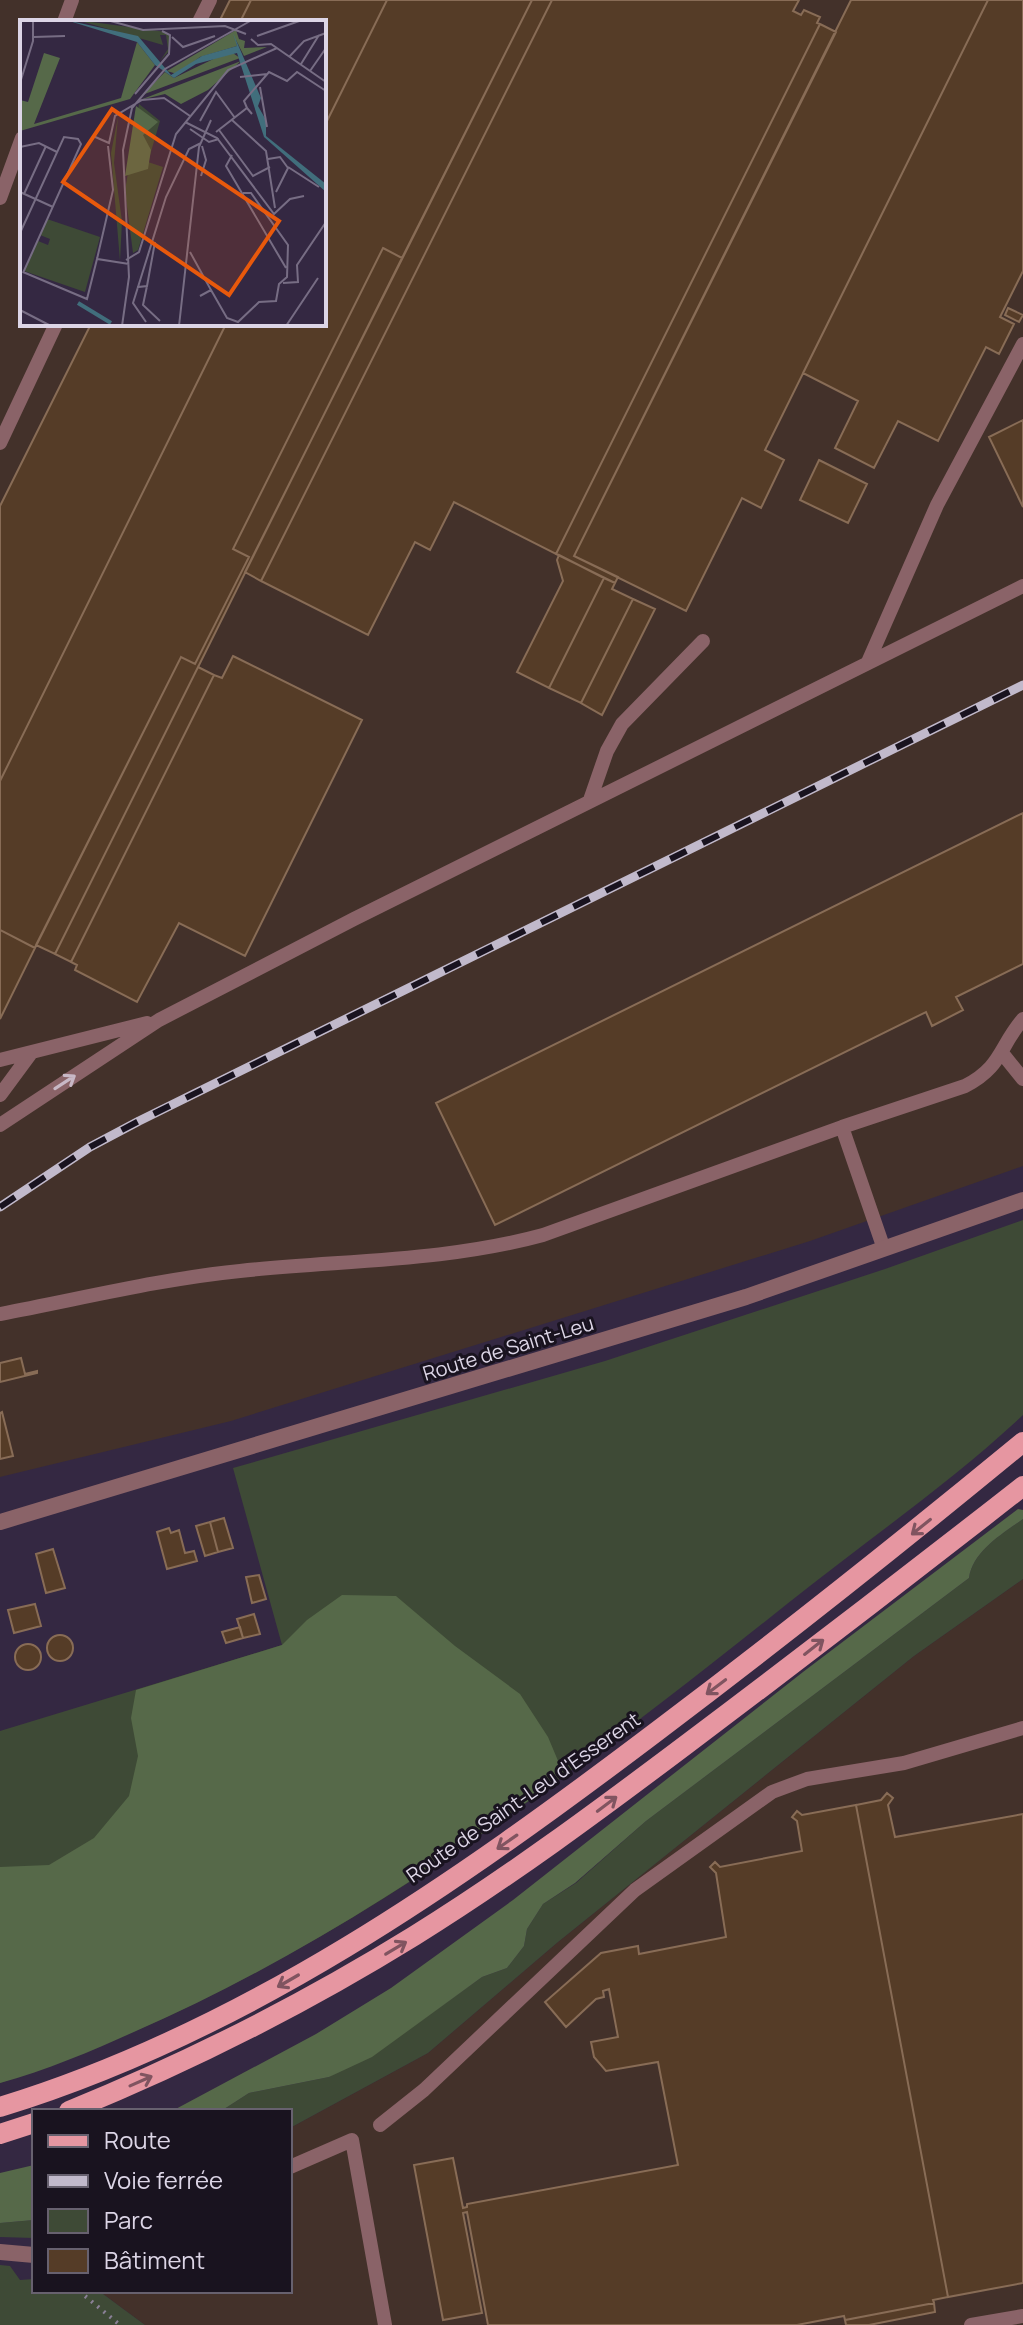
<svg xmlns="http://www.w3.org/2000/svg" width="1023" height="2325" viewBox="0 0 1023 2325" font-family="Manrope,sans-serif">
<rect width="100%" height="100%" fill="#342842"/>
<path fill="#43312a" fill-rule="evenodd" d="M0,0H1023V1166L810,1241L231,1421L0,1477ZM22,22H324V324H22Z
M1023,1579V2325H145L99,2291H290V2128L428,2053L558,1942L914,1656Z"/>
<path fill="#3e4a36" d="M1023,1220V1415C949,1484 866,1541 787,1604C547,1796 294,1986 0,2083V1731L282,1645L233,1468L605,1361L885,1269Z
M1023,1519V1579L914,1656L558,1942L428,2053L290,2128V2111H221L249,2093L329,2077L422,2020L482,1977L507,1968L524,1946L527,1929L543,1904L576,1883L646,1821L969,1578C973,1551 1002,1534 1023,1519Z
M34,2220V2238L0,2237V2223Z
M0,2265L10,2266L20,2280L34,2279V2291H99L145,2325H0Z"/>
<path fill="#566949" d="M1018,1509L1023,1510V1519C1002,1534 973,1551 969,1578L646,1821L575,1883L543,1904L527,1929L524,1946L507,1968L482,1977L372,2057L329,2077L249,2093L221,2111H172L316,2034L391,1988L513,1900L803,1672Z
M342,1595L396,1596L455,1646L520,1694L548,1737L564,1775C430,1873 289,1964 136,2031C92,2051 47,2070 0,2083V1867L49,1865L94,1838L129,1796L138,1756L131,1718L136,1690L282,1645L307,1620Z
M34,2165V2220L0,2223V2173Z"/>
<path fill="#553c27" stroke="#886c56" stroke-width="2" d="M230,0H251L240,22H219Z
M251,0H387L324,127V22H240Z
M387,0H532L402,258L383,248L233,549L249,557L195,664L181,657L35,948L0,930V781L226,324H324V127Z
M532,0H552L261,581L245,572Z
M552,0H799L793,11L801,15L804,10L820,17L817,23L820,24L556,554L454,502L430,550L415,542L368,635L261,581Z
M851,0H988L765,450L784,460L761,508L742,498L686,611L574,556Z
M988,0H1023V271L1000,317L1014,324L999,354L986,347L938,441L898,421L874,468L835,448L858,401L803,373Z
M820,24L836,32L574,556L618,577L615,583L556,554Z
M383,248L402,258L55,954L36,945L181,657L195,664L249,557L233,549Z
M1008,308L1023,315L1019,322L1005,315Z
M91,324H226L0,781V506Z
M1023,420V507L989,437Z
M819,460L867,484L848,523L800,500Z
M559,555L604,578L549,688L517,672L563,581L557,560Z
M604,578L615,583L612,589L633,599L581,703L549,688Z
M633,599L655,609L602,715L581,703Z
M233,656L362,720L245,956L179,923L137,1002L75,970L77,965L71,962L214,675L222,678Z
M198,667L214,675L71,962L55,954Z
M1023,813V964L956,997L963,1010L932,1026L926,1012L495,1225L436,1103Z
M0,930L35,948L0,1019Z
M21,1358L25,1374L37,1371V1373L0,1382V1363Z
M2,1412L13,1456L0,1459V1413Z
M224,1518L233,1548L218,1552L210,1522Z
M210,1522L218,1552L205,1556L196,1526Z
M169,1528L171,1533L179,1530L185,1553L194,1551L197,1561L167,1569L157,1532Z
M53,1549L65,1588L46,1593L36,1554Z
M259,1575L266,1599L252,1603L246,1577Z
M35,1604L41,1626L14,1633L8,1610Z
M254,1614L260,1634L243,1638L237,1619Z
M240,1627L243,1638L226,1643L222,1632Z
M47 1648a13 13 0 1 1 26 0a13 13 0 1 1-26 0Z
M15 1657a13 13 0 1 1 26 0a13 13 0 1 1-26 0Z
M887,1793L893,1798L888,1805L895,1837L1023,1814V2283L948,2297L856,1805L881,1800Z
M856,1805L948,2297L933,2300L934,2303L845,2320L844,2316L797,2325H488L467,2212L463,2213L482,2313L443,2320L414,2165L453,2158L463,2208L467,2207V2204L678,2165L658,2062L606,2071L594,2057L591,2042L618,2037L609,1989L603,1991L604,1997L596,1999L566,2027L545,2002L601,1953L638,1946L639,1954L726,1937L716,1873L710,1867L715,1862L720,1867L802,1851L797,1821L792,1817L797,1811L802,1815Z
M934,2303L935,2312L869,2325H846L845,2320Z"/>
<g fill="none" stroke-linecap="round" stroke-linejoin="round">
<path stroke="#8a8096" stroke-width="4" stroke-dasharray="2 6" stroke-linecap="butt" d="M79,2291L120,2325"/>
<path stroke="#8a6368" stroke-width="14" d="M64,22L72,0
M199,22L210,0
M0,198L22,138
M0,443L56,324
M868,662L937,505L1023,344
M590,800L607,751L622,724L703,641
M1002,1053L1023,1079
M0,1060L147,1023
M0,1095L31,1053
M0,1125L159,1020L354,919L1023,586
M842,1127L884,1249
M0,1314C80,1299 160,1279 240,1271C342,1260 444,1262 543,1235L842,1127L965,1086C1002,1067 999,1047 1023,1019
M380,2125L424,2090L635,1890L772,1792L807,1779L904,1763L1023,1728
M290,2167L352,2140L385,2325
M971,2325L1023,2316"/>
<path stroke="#8a6368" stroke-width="16" d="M0,1522L746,1297L1023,1200
M0,2252L34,2255"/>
<path stroke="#e696a1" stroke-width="20" d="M0,2107C245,2032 458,1882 660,1729C783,1636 904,1540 1023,1442
M69,2111C189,2062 304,2004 414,1936C509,1877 598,1811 687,1744C800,1659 912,1573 1023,1486
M0,2134L34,2123"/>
<defs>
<path id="rail" d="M0,1207L90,1147L139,1121L1023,685"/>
</defs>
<use href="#rail" stroke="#c1b9cb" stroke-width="9"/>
<use href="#rail" stroke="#19131f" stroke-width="6" stroke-dasharray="18" stroke-linecap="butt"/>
</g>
<defs><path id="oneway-shaft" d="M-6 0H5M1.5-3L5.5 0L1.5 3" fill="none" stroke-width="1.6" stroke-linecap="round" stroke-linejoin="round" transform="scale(2)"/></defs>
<use stroke="#c8b8c6" href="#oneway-shaft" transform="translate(65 1082) rotate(-33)"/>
<g stroke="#805460">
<use href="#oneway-shaft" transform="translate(921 1527) rotate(141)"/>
<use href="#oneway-shaft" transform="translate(814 1647) rotate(-38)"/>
<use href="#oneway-shaft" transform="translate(716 1687) rotate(143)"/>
<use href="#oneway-shaft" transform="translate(607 1804) rotate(-37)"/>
<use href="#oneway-shaft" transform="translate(507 1842) rotate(145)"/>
<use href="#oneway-shaft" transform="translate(396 1948) rotate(-31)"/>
<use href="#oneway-shaft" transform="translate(288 1981) rotate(150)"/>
<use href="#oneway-shaft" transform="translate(141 2081) rotate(-24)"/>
</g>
<g text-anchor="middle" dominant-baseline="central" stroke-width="6" stroke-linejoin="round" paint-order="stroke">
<g font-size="20" fill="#dcd5e6" stroke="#19131f">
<text transform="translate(508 1348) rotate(-17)">Route de Saint-Leu</text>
<text transform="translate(523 1797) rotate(-35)">Route de Saint-Leu d'Esserent</text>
</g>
</g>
<g transform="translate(20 20)">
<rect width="306" height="306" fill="#342842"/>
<path d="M57,0L146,12L150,16L149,31L140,41L148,29L146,15H140L143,25ZM119,84L140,101L128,142L143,147L118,230L113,233L105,171ZM98,97L94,143L102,201L100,241L91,133ZM27,199L80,217L65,272L4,251L18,221L28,225L30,219L20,215Z" fill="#3e4a36"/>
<path d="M216,10L219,19L225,21L224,28L247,27L224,36L216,20L217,26L180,37L157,54L147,51ZM117,22L135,45L110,79L0,111V80L8,82L24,33L40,38L14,104L101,78ZM210,31L220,38L122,75L145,52L154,58ZM221,41L188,70L161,84L145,74L120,80ZM116,86L138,102L123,115L131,130L128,149L105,156Z" fill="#566949"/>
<path d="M46,0L118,16L151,55L182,36L217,26L213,13L241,78L238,86L246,100V116L306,164V172L244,117L217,33L176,44L154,58L135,45L117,22Z" fill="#416e7c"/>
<path fill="none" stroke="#416e7c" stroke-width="4" d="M58,283L91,303"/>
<path fill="none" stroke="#776d84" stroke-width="2" d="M87,0L123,10L205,6L226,14M237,16L282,0M14,17L45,16M152,17L163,27L195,16M231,19L238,25L251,24L306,62M269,37L284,21L306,13M281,44L299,15M290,51L306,28M220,57L247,54M0,63L13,21V0M240,67L247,107M115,74L149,34L150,15L142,11M227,88L224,81L249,52L267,61L277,52L306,71M212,100L246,131L255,188M180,101L196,72L215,98M165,102L197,118L254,194L270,179L284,176M170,109L189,122L199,119M199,110L233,156L250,147M196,112L227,88L232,94M73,116L89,123L95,96L122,80L144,78L170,96M0,127L19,123L37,132M212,135L206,146L266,248M248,139L260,137L268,148L256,172M268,147L299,167M181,156L186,140L182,126M0,172L33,187M4,174L26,126M0,213L44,117L58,119L61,124L3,253M135,222L127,266L118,267L146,177L169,129L181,123M170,232L191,270L180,276M77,239L93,170L88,126M106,240L119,232L156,114L208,50L257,28M3,252L67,279L77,239L109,244M263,263L278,262L277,245L306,202M127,266L123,285L140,301M118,267L113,283L126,302M191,270L207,298L218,302L239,282L256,281L259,264L267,257L268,225L231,173H223M0,290L31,306M102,306L109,257L103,130L112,88L145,49L232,0M159,306L179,127L191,100M266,306L298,258"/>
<path fill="#e8590c" fill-opacity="0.15" stroke="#e8590c" stroke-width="4" d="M92,89L259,201L209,275L43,162Z"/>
<rect width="306" height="306" fill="none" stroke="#dcd5e6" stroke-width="4"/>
</g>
<rect x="32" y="2109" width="260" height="184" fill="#19131f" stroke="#67616f" stroke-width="2"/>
<rect x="48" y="2135" width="40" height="12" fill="#e696a1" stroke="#67616f" stroke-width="2"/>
<text x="104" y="2149" font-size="24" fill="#dcd5e6">Route</text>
<rect x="48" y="2175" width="40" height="12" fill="#c1b9cb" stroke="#67616f" stroke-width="2"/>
<text x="104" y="2189" font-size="24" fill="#dcd5e6">Voie ferrée</text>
<rect x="48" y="2209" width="40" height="24" fill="#3e4a36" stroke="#67616f" stroke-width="2"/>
<text x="104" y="2229" font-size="24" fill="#dcd5e6">Parc</text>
<rect x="48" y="2249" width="40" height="24" fill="#553c27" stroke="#67616f" stroke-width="2"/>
<text x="104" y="2269" font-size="24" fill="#dcd5e6">Bâtiment</text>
</svg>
